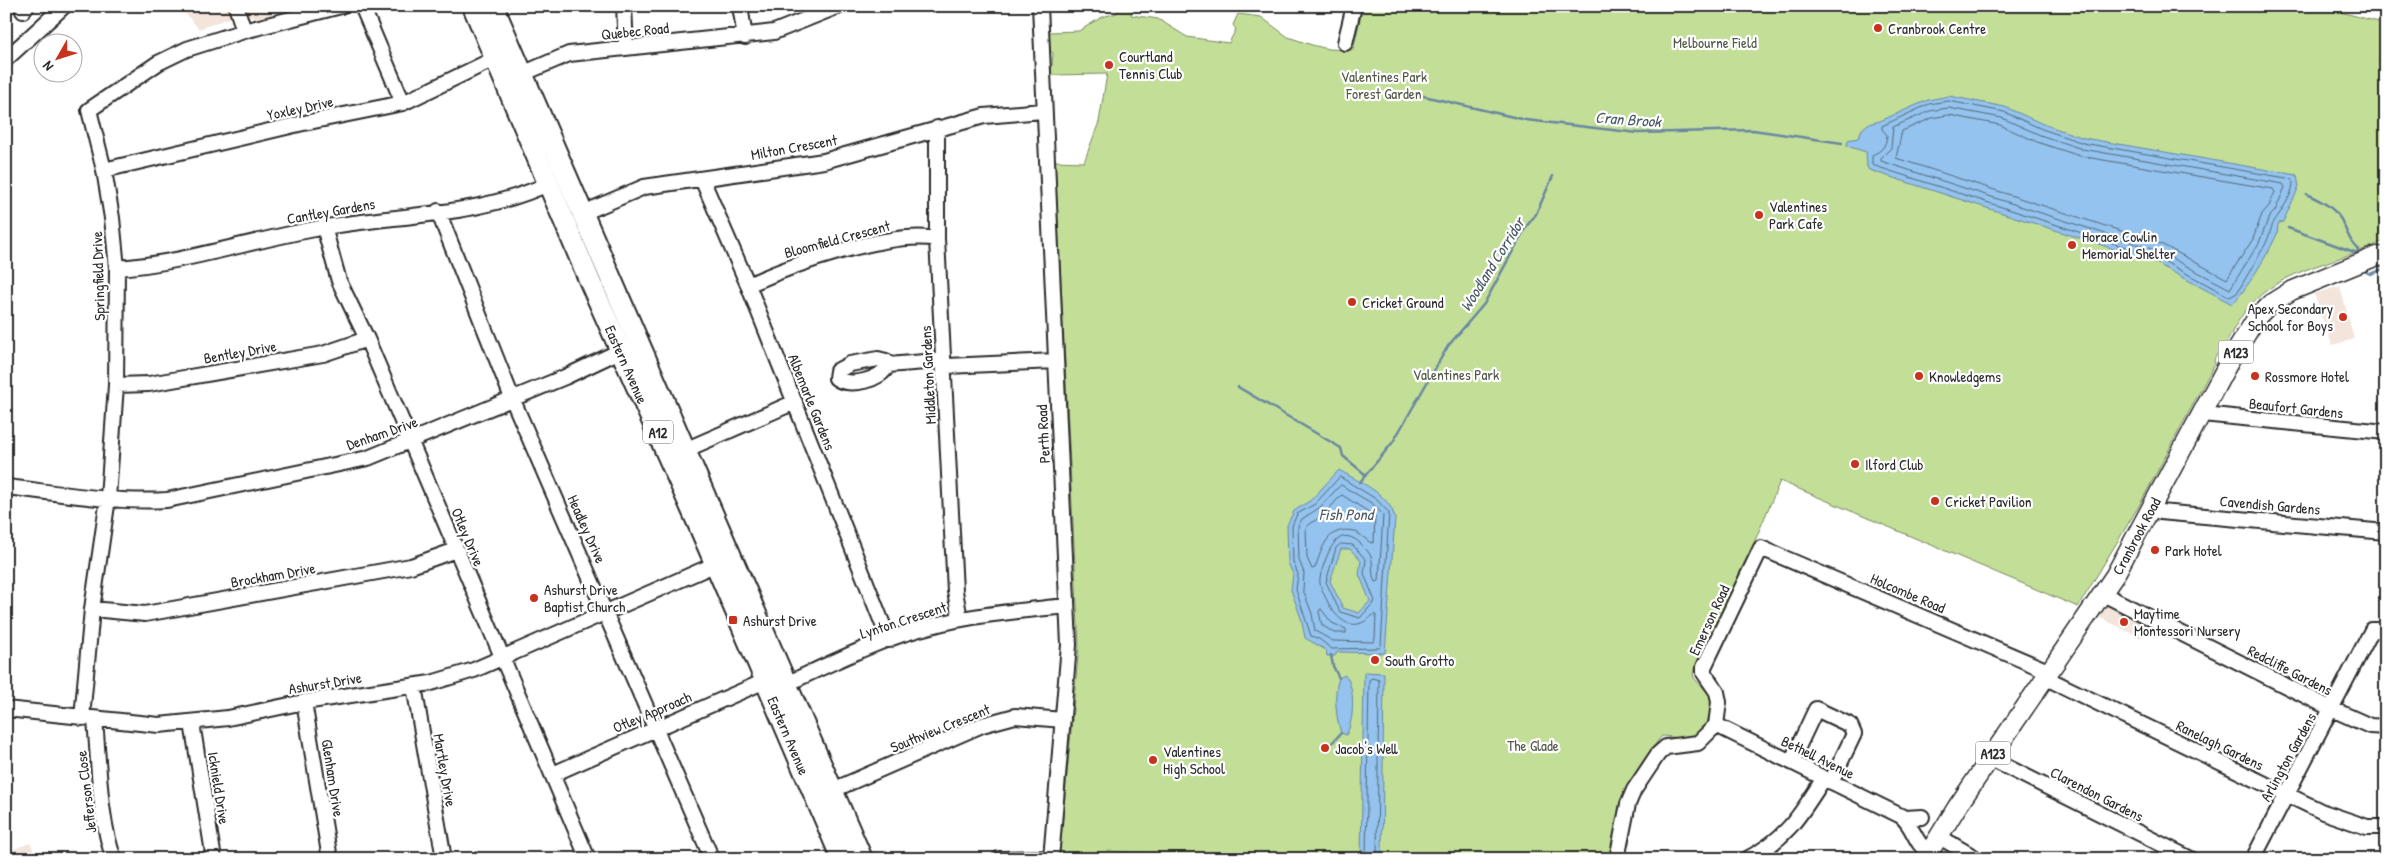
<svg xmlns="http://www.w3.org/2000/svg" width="2392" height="865" viewBox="0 0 2392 865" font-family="'Patrick Hand',sans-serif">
<rect width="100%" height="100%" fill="#fff"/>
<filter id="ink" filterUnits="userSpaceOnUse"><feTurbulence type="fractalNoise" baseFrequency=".02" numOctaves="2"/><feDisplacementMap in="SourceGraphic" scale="10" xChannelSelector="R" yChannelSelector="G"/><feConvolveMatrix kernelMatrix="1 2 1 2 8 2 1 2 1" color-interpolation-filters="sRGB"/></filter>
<g filter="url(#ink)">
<path fill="#f3e5db" d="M179,6H228L233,16L199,29Z
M243,6H303L260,19L247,16Z
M2340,286L2354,339L2332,345L2314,294Z
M2107,605L2147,625L2141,638L2099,617Z
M30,843L38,859H6V852Z"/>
<path fill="#c3df97" stroke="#778561" d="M1118,6H1132L1131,15L1158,19L1187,37L1229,43L1236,29L1233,25L1238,14L1261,17L1288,37L1312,45L1328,49L1353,50L1363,6H2318L2386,24V40L2378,60L2386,64V240C2342,262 2280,268 2248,308C2237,320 2230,337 2222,351L2217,354L2214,360L2215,363L2140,504L2078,607L1780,481L1751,550L1693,673L1694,678L1711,696C1714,712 1704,737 1686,739C1678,739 1670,736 1662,736C1628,777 1617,807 1610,859H1225L1108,851L1107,859H1059L1079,646L1055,161L1084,162L1099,122L1107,74L1051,75L1053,53L1050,51L1049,32L1079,31L1102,17L1117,13Z"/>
<path fill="#93c3ee" stroke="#6986a0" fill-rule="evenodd" d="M1949,96L2005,107L2043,124L2084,138L2297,175L2299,187L2283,222L2279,223C2277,226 2278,230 2277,234C2271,249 2244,294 2232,304L2154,262L1869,170L1867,167L1866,152L1847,146L1848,140L1858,138L1862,129L1868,124L1880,121L1928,100Z
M1339,470C1359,482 1391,494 1395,519L1385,653L1337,652L1335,656H1327L1326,650L1305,638L1301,618L1291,590L1293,574L1288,563L1287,525L1294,511L1311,500ZM1341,549H1350L1361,561L1359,574L1370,601L1359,613L1343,608L1330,581Z
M1364,672L1384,673L1382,859H1361Z
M1345,675C1356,686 1354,722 1346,735L1341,733C1336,718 1333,693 1339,678Z"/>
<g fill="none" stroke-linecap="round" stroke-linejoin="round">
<path stroke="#556879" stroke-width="1" d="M1949,101L2004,112L2042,129L2083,143L2292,179C2297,188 2281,212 2275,220C2272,223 2269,238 2265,245C2256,261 2246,277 2237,293L2230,297L2156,257L1872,165V155C1882,151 1886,146 1887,135L1882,129V126L1929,104Z
M1949,108L2002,118L2040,135L2082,149L2283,184L2285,187L2275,211L2269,217L2259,243L2230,289L2158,251L1881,161V158L1891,148L1893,127L1930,111Z
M1949,115L2000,125L2037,142L2080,156L2273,189L2275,192L2269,206L2262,214L2253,239L2227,279L2161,244L1896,158L1902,131L1932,118Z
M1340,477L1376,499L1389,513L1381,646L1379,648L1332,649L1319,639L1311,636L1296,590L1298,574L1293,562L1292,526L1297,514L1315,504Z
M1341,485L1373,504L1383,515L1379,581L1375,582C1370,572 1375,561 1369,553C1349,527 1335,533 1325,561C1323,568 1319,576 1320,584C1328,607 1346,641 1373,615H1376L1375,639L1373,642L1333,641L1315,631L1312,614L1303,590L1304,573L1299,560L1298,526L1302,519L1319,508Z
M1342,495L1375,516L1374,542L1371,543L1355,531C1327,526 1323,546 1315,568L1312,569L1307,558L1306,527L1324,514Z
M1341,544L1353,545L1366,560L1364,574L1375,601L1360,618L1340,612L1326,582L1336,548Z
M1321,609L1332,623L1346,629V633H1334L1322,625L1319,612Z
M1366,859L1369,680L1372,678L1379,680L1377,859"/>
<path stroke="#6986a0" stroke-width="2.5" d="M1415,94L1526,120L1638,133L1753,130L1842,143
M2306,194C2322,201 2338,209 2344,226C2349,236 2349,240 2358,249L2357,253
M2288,228L2357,253
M2366,272L2370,274L2386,268
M1238,387L1341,448L1343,456L1366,475
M1360,482L1393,442L1448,346L1484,304L1526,227L1536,214L1553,176
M1374,653V657
M1331,655L1333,666L1339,678
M1331,744L1341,733
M1325,748L1327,747"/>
<defs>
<path id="minor" d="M236,6L244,31
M362,6L403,103
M624,6L626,48
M740,6L745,37
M1040,6L1069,645L1051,859
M23,11L27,6
M1345,43L1354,6
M6,59L64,6
M522,74L569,54L774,32L839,6
M937,128V239L955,591L960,619
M104,170L299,124L403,103L496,58
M702,179L748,285L889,640
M438,211L512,398L712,859
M583,213L644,187L824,161L984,116L1043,111
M324,227L339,281L367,339L588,859
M117,268C186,263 252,240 320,228C396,214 479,217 550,183
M748,285C792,265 889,230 937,239
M878,359L886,361L888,365C882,380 849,388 836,378L837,371L850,364Z
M888,365L937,361L947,366L1055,361
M116,385L149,384L323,354L367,339
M2202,414L2386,432
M685,450L795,402
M6,487C59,493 113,503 167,500L368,458L565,377L622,350
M2153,508L2160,512L2386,532
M2103,594L2332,709L2370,726L2386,727
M92,609L145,614L411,566L456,550
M2044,677L2323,812L2367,827H2386
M786,684C832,663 881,638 931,626C975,614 1021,611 1066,606
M414,686L444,859
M304,702L330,859
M6,709L159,725L228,718L304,702L431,683L474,670L716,564
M82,718L92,609L108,498L116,385L117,268L112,218L104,170L89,110L158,63L187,49L244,31L341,6
M95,720C99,763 99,819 114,859
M192,723L214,859
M1716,725L1901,816C1914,826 1914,843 1929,853
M1989,758L2191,859
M1791,762L1816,709L1850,725L1854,734L1831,782
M553,774L765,681
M833,790L982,725L1015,716L1063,720
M1904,818L1922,817
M1938,836L1977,859
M999,859L1051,858
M1617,859L1628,804L1634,790L1658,754L1666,747L1698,743L1716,725L1719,702L1717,692L1704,673V667L1761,548L2048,671
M1747,859C1787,839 1801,814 1824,778
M2253,859L2372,630H2386"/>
<g id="major">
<path id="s1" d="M1925,859L1957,807L2115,575L2228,364L2257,317L2270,304L2291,291L2377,256L2386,257"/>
</g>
<g id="highway">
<path id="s2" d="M473,6L591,284L697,521L842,859"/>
<path d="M493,6L862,859"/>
</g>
</defs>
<use href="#minor" stroke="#2b2b2b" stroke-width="18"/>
<use href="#major" stroke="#2b2b2b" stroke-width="21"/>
<use href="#highway" stroke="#2b2b2b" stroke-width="24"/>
<use href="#minor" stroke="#fff" stroke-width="14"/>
<use href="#major" stroke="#fff" stroke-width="18"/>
<use href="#highway" stroke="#fff" stroke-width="20"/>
</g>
</g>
<g fill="#c8321e" stroke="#fff" stroke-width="2">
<circle cx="1878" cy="28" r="5"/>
<circle cx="1109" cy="65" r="5"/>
<circle cx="1759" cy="215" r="5"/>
<circle cx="2072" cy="245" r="5"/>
<circle cx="1352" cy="302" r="5"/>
<circle cx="2343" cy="317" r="5"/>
<circle cx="1919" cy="376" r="5"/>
<circle cx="2255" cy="376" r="5"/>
<circle cx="1855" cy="464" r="5"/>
<circle cx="1935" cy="501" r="5"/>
<circle cx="2155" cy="550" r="5"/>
<circle cx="534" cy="598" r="5"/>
<rect x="728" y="615" width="10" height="10" rx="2.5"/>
<circle cx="2124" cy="622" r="5"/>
<circle cx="1375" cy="660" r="5"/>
<circle cx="1325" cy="748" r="5"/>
<circle cx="1153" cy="760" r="5"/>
</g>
<g text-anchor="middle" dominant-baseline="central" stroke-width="4.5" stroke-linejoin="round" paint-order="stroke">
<g fill="#fff" stroke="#6b6b6b" stroke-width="1">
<rect x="2218.5" y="340.5" width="35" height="23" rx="4"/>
<rect x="643" y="420.5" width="30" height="23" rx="4"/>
<rect x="1975.5" y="741.5" width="35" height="23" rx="4"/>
</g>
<g font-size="14" font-weight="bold" fill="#2b2b2b">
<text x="2236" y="352">A123</text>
<text x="658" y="432">A12</text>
<text x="1993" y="753">A123</text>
</g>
<g font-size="15" fill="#2b2b2b" stroke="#fff" text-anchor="start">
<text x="1888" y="28">Cranbrook Centre</text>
<text x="1119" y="56">Courtland<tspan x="1119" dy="17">Tennis Club</tspan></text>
<text x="1769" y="206">Valentines<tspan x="1769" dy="17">Park Cafe</tspan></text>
<text x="2082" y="236">Horace Cowlin<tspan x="2082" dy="17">Memorial Shelter</tspan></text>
<text x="1362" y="302">Cricket Ground</text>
<text x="2333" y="308" text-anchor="end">Apex Secondary<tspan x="2333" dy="17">School for Boys</tspan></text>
<text x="1929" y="376">Knowledgems</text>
<text x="2265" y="376">Rossmore Hotel</text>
<text x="1865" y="464">Ilford Club</text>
<text x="1945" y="501">Cricket Pavilion</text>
<text x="2165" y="550">Park Hotel</text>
<text x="544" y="589">Ashurst Drive<tspan x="544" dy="17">Baptist Church</tspan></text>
<text x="2134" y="613">Maytime<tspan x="2134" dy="17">Montessori Nursery</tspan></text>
<text x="743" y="620">Ashurst Drive</text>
<text x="1385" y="660">South Grotto</text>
<text x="1335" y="748">Jacob's Well</text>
<text x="1163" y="751">Valentines<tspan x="1163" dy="17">High School</tspan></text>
</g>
<g font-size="15" fill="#2b2b2b" stroke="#fff">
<text transform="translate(635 31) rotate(-6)">Quebec Road</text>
<text transform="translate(300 108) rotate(-12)">Yoxley Drive</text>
<text transform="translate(794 147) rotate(-10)">Milton Crescent</text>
<text transform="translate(331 211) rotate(-10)">Cantley Gardens</text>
<text transform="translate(837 239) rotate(-15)">Bloomfield Crescent</text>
<text transform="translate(98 276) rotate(-92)">Springfield Drive</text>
<text transform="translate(240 352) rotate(-10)">Bentley Drive</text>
<text stroke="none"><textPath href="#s2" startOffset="390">Eastern Avenue</textPath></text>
<text transform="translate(928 375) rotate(-93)">Middleton Gardens</text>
<text transform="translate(812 402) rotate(68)">Albemarle Gardens</text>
<text transform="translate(2296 408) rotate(6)">Beaufort Gardens</text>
<text transform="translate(382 433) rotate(-19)">Denham Drive</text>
<text transform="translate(1043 434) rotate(-93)">Perth Road</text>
<text transform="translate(2270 505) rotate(5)">Cavendish Gardens</text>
<text transform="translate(587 529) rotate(66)">Headley Drive</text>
<text stroke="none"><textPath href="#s1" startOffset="386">Cranbrook Road</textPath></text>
<text transform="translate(468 537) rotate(67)">Otley Drive</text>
<text transform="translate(273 575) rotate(-10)">Brockham Drive</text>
<text transform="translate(1908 593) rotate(23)">Holcombe Road</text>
<text transform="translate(903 620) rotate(-18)">Lynton Crescent</text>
<text transform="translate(1709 620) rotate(-65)">Emerson Road</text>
<text transform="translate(2290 670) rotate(27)">Redcliffe Gardens</text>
<text transform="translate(325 683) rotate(-9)">Ashurst Drive</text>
<text transform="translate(652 712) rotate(-23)">Otley Approach</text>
<text transform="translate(940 728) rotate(-22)">Southview Crescent</text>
<text stroke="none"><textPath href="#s2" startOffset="795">Eastern Avenue</textPath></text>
<text transform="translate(2220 745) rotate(26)">Ranelagh Gardens</text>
<text transform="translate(1818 757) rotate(26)">Bethell Avenue</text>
<text transform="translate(2288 757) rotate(-61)">Arlington Gardens</text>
<text transform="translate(445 770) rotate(80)">Martley Drive</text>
<text transform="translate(333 778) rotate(81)">Glenham Drive</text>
<text transform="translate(219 788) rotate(81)">Icknield Drive</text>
<text transform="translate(86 792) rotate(-97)">Jefferson Close</text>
<text transform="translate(2097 794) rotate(27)">Clarendon Gardens</text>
</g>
<g font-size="15" fill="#515846" stroke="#fff">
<text x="1715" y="42">Melbourne Field</text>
<text x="1384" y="76">Valentines Park<tspan x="1384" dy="17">Forest Garden</tspan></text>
<text x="1456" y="374">Valentines Park</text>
<text x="1533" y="745">The Glade</text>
</g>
<g font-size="16" font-style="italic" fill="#4a5966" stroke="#fff">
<text transform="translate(1628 119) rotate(4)">Cran Brook</text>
<text transform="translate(1492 264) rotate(-58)">Woodland Corridor</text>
<text x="1346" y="514">Fish Pond</text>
</g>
</g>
<rect width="2392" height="865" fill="none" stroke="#fff" stroke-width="25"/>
<rect x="12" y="12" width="2367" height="840" fill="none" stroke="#2b2b2b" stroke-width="2" filter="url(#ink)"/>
<g transform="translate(58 58) rotate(231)"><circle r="24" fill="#ffffff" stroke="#aaaaaa"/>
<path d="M0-4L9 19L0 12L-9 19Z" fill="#c8321e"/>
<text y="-8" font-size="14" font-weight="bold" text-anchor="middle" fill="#2b2b2b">N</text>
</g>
</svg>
